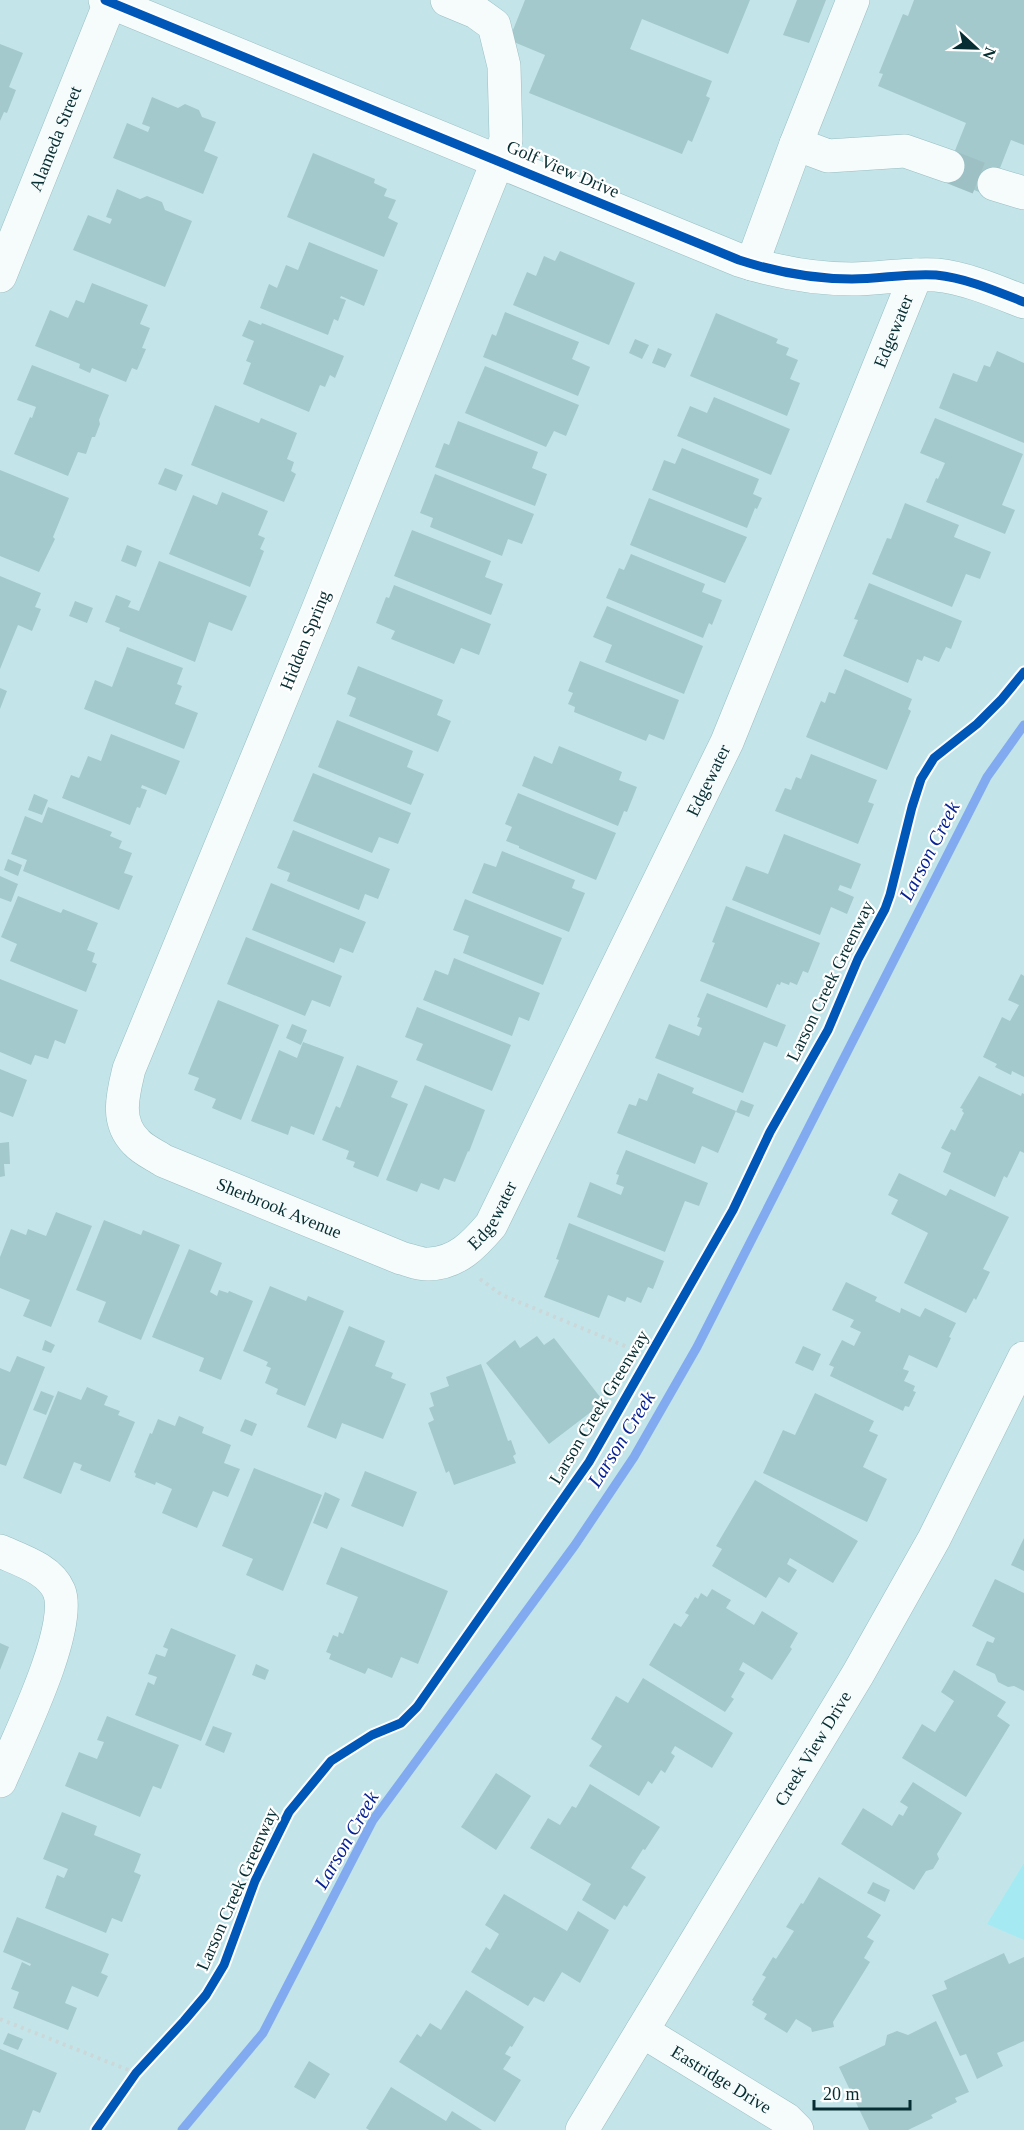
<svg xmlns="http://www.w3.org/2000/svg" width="1024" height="2130" viewBox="0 0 1024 2130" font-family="Georgia,serif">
<rect width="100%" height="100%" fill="#c3e5e9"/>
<path fill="#a5eaf2" d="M1024,1863V1940L987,1924Z"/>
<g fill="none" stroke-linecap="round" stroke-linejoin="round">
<path stroke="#82aaf1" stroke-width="9" d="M182,2130L263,2033L373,1820L575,1545L634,1457L697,1347L987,777L1024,725"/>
</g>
<path fill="#a3c9cd" d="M525,0H750L728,54L642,19L630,49L712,81L706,96L710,98L692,142L688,140L682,154L529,93L545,55L509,40Z
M797,0H826L809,43L783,35Z
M914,0H1024V145L1011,140L989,196L944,178L966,123L878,86L883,74L879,73L903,14L908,16Z
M0,44L23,53L9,87L16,90L7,113L4,112L0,121Z
M152,97L178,108L185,104L199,110L202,117L216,122L204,151L218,157L203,194L113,158L127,123L148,132L150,127L142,124Z
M313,153L375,179L374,183L387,189L384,196L396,200L388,218L398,223L384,257L287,217Z
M117,189L140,199L147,196L162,202L165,210L192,221L165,287L73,250L88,215L110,224L112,219L106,217Z
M309,242L378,270L364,306L341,296L340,298L346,300L338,321L334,319L328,335L260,308L269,284L277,288L286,265L298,270Z
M560,251L635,283L609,345L513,305L527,272L536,276L544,256L555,261Z
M92,283L148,305L140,324L150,328L142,348L146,349L137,370L132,368L126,382L92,368L90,373L79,368L80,364L35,346L50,310L68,318L76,300L84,303Z
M505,312L579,342L572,359L590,367L578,396L483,357L492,334L496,336Z
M716,313L778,339L776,343L789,348L786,355L798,360L790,379L800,383L787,416L690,376Z
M249,320L261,325L262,323L344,356L335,378L330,375L325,387L320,385L309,412L243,384L251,363L246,361L254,341L242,336Z
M635,339L649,345L642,359L629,353Z
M658,348L672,354L665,368L652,363Z
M997,351L1024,363V443L939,408L953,373L977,382L984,365L990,367Z
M32,365L109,395L99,420L100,424L95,437H92L86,454L78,452L68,476L14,454L30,417L32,418L36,407L17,400Z
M485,366L579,405L566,436L554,431L546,447L465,413Z
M714,397L790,429L771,475L677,436L690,406L707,413Z
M215,405L259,423L261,418L297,433L287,459L294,462L291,471L296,474L284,502L191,465Z
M935,418L1023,454L1002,505L1015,510L1005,534L926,502L936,478L938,479L945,463L920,453Z
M458,421L538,452L532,468L547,474L535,506L435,467L444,443L449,445Z
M682,448L759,479L753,494L762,498L757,509L755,508L747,528L652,490L664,460L675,464Z
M165,468L183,475L176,491L158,484Z
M0,470L69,498L53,537L55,539L39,572L0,556Z
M435,474L534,514L522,544L508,539L502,556L430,527L433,518L420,513Z
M222,492L268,511L258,535L265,538L260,549L264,551L250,587L169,554L193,495L217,505Z
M649,498L747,537L725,583L630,545Z
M905,503L959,525L954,537L991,552L980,579L966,574L952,607L872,574L887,538L891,539Z
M412,530L491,561L485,577L503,584L491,615L394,576Z
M127,545L142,551L136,567L121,561Z
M631,554L705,584L702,592L722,600L712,625L709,623L703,638L606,598L619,568L624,570Z
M159,561L247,596L232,631L209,622L195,662L119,631L120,628L105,622L116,595L131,601L128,607L139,611Z
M0,576L41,593L35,607L41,609L32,631L18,625L0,669Z
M869,583L962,621L951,649L946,647L939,662L924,656L922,661L917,659L908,683L843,656L858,620L854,619Z
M394,585L491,624L479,655L461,648L454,664L391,639L395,631L376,623L386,597L389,598Z
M75,601L93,608L87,623L69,616Z
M607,606L703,646L684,694L605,662L612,645L593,637Z
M127,647L183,668L177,684L182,686L175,704L198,713L184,749L84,709L95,680L112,687Z
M580,661L679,700L664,740L649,734L646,741L574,712L575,707L568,704L573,693L568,691Z
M358,666L443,700L437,715L451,721L438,752L349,716L356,698L347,694Z
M845,669L912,699L908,709L911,711L887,770L806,737L821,701L825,703L829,692L835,694Z
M0,688L7,691L0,709Z
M337,720L413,751L407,767L424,774L411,805L318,767Z
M111,734L180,761L166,795L142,785L141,788L147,790L140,808L137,807L130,825L62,798L71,775L79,778L88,756L101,761Z
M559,746L622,772L619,780L637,787L627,812L624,811L618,826L522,786L534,756L552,764Z
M811,754L877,780L868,802L874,804L858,844L775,811L785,788L791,790L796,777L801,779Z
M313,773L411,813L398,844L379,837L372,853L293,821Z
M518,793L616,833L596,880L519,848V846L506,841L512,827L505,824Z
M34,794L48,800L42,815L28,810Z
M48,807L112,832L110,836L122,841L119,848L132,853L124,873L133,876L119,910L23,871L27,860L11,854L25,816L42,823Z
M293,830L390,869L378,899L365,894L359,910L287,881L290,873L277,868Z
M784,834L861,864L851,889L840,885L838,890L854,897L847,914L831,907L820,935L732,900L746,866L768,874Z
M502,851L575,880L572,888L585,893L569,932L472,893L484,863L496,867Z
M8,859L22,865L18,876L4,870Z
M0,876L18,884L11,902L0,898Z
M271,883L366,922L353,953L340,948L334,963L252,930Z
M18,896L61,913L63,909L98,923L87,950L95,953L92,962L97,964L86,992L10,961L17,944L1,937Z
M465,899L562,938L543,985L463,953L469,936L453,930Z
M726,906L820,943L808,973L803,971L797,985L790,982L789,985L781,982L780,985L777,984L767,1008L700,981L715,943L712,942Z
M246,937L342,976L330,1007L312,1000L305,1016L227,984Z
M454,958L540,993L529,1021L519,1017L512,1036L423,1000L435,970L448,975Z
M1021,974L1024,976V1077L1012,1071L1011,1075L995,1067L997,1064L983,1057L1002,1017L1010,1021L1019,1005L1008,1000Z
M0,979L78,1010L65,1044L55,1040L48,1059L35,1055L31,1065L0,1052Z
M707,993L786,1025L777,1047L764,1042L743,1093L655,1058L669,1024L699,1036L702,1028L697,1026L700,1018L697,1017Z
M218,1000L279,1025L241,1120L212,1108L216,1099L194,1090L199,1078L188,1074Z
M417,1007L511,1045L492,1091L416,1060L423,1044L405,1037Z
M292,1024L307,1030L301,1045L286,1038Z
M303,1042L344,1057L314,1135L291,1126L288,1135L251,1121L279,1050L297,1058Z
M357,1065L398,1081L391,1097L408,1104L378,1177L353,1167L355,1162L346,1159L349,1151L322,1140L336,1106L340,1108Z
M0,1069L27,1080L13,1117L0,1112Z
M658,1073L694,1088L692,1093L736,1111L718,1153L702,1146L695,1164L617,1133L629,1104L636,1106L639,1098L647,1101Z
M979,1076L1021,1096L1022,1093L1024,1094V1153L1020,1151L1007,1178L1004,1176L995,1197L943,1172L951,1153L941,1148L951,1129L955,1131L964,1113L962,1111L963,1109L960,1108Z
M425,1085L485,1110L469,1152L468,1151L455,1182L444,1178L439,1190L421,1183L417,1192L386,1180Z
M741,1100L754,1105L749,1117L736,1112Z
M9,1142L10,1164H4L5,1176L0,1177V1143Z
M626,1150L708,1183L699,1206L685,1201L665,1252L577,1217L590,1182L621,1195L624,1187L616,1184L619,1175L616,1174Z
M899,1173L946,1196L950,1189L1009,1217L983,1269L990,1272L976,1300L974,1298L966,1313L904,1283L928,1233L891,1214L898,1200L888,1195Z
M56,1212L92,1226L51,1327L23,1316L30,1300L0,1288V1257L11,1229L26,1235L28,1229L46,1236Z
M104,1220L141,1235L143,1230L180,1245L141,1340L98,1322L106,1302L76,1290Z
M569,1223L664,1261L653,1289L648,1287L641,1303L627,1297L625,1302L608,1295L599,1318L544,1297L559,1260L556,1259Z
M189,1249L222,1263L210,1292L217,1296L219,1290L228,1293L229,1291L253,1301L221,1380L199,1371L204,1358L152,1337Z
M846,1282L877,1297L875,1301L900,1313L901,1308L920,1317L925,1308L956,1323L949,1337L951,1338L937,1368L909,1355L903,1369L909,1371L904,1381L915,1386L913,1391L916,1392L909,1407L905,1406L903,1411L830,1376L834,1367L829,1365L842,1340L854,1346L861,1332L850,1327L854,1320L832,1310Z
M270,1286L306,1301L308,1296L344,1311L305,1406L276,1394L278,1389L265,1383L271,1368L266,1366L268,1362L243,1351Z
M349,1326L385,1341L375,1366L393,1373L391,1378L406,1384L383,1439L342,1423L336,1439L307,1427Z
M537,1336L544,1345L554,1338L604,1402L549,1444L486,1363L515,1340L520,1348Z
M45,1340L55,1345L51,1353L42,1350Z
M803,1346L821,1354L813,1371L795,1363Z
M17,1356L45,1367L6,1466L0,1464V1368L10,1372Z
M481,1364L508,1441L511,1440L516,1454L513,1456L516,1463L454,1485L449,1471L446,1473L428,1423L434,1420L429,1408L434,1406L430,1393L449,1386L446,1377Z
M87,1387L108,1396L104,1405L120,1411L118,1415L135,1422L110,1482L80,1470L82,1465L74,1462L61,1494L23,1478L58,1391L81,1400Z
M41,1391L54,1396L46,1415L33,1410Z
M815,1393L874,1421L869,1431L878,1435L863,1467L887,1479L867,1522L763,1473L783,1430L795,1435Z
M179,1416L204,1427L202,1433L231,1445L224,1463L240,1469L228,1497L213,1491L197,1528L162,1513L172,1489L156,1482L155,1485L135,1477L136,1474L134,1472L150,1433L152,1434L158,1419L175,1426Z
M245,1419L257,1424L252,1436L240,1431Z
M254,1468L322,1495L283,1591L246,1575L253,1559L222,1546Z
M365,1471L417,1492L403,1527L351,1506Z
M755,1480L858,1541L833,1583L790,1558L787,1564L797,1570L789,1583L779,1577L766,1598L712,1566L722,1549L716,1546Z
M325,1492L340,1499L327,1529L313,1523Z
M1024,1538V1571L1011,1565Z
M341,1547L448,1591L418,1664L401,1657L392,1678L368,1668L365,1674L329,1659L331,1654L326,1652L333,1635L338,1637L339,1632L343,1634L358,1597L326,1584Z
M995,1579L1024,1593V1691L1014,1686L1008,1687L998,1682L995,1674L976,1665L987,1641L993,1643L995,1638L972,1626Z
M712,1589L731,1600L726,1608L754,1625L762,1611L798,1633L790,1647L792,1649L772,1680L743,1662L739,1670L745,1673L731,1697L734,1699L725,1712L649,1665L674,1623L681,1627L689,1615L685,1613L695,1597L698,1599L701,1593L707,1597Z
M171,1628L236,1655L201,1741L135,1715L148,1682L154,1685L157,1677L148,1674L156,1654L165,1657L168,1649L163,1647Z
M0,1643L9,1647L0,1670Z
M256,1664L269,1670L265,1680L252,1675Z
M954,1670L1006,1702L997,1716L1010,1725L966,1797L902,1758L922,1724L935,1732L954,1701L941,1692Z
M643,1678L733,1733L712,1768L675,1746L671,1753L675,1756L665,1773L661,1770L652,1784L648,1781L639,1796L589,1766L602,1746L591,1739L616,1696L628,1703Z
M107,1716L179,1745L161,1789L153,1786L140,1817L65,1786L79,1752L97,1759L104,1742L97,1740Z
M213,1726L232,1733L224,1753L205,1745Z
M496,1773L531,1796L496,1850L461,1827Z
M913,1782L962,1813L937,1854L939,1859L933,1869L926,1871L914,1890L841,1844L863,1808L892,1826L899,1814L903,1816L908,1807L900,1802Z
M590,1784L660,1827L645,1850L643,1849L631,1868L646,1877L627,1907L624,1905L615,1920L582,1900L591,1884L530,1848L548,1818L560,1825L572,1806L576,1808Z
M62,1812L97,1826L94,1835L141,1854L134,1872L141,1875L122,1922L112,1918L106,1933L45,1908L57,1875L64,1878L68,1869L43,1859Z
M819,1877L881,1915L867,1937L874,1941L864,1958L870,1962L833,2022L834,2027L812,2032L811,2028L796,2019L787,2033L764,2019L767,2014L752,2005L754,2001L752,2000L766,1977L762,1975L773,1957L776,1959L794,1931L786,1927L801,1903L803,1904Z
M873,1882L890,1890L885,1902L867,1893Z
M504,1894L567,1931L578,1911L609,1930L580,1983L562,1972L544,2002L534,1997L528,2006L471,1972L486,1947L490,1950L499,1934L485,1925Z
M17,1917L109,1954L101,1973L108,1976L98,1997L72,1986L65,2003L77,2008L68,2030L13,2008L19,1992L11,1989L22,1962L30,1966L31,1964L3,1952Z
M1004,1953L1009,1964L1024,1957V2041L997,2053L1003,2066L977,2079L966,2054L960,2056L932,1995L947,1989L944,1981Z
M466,1990L524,2027L512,2047L510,2046L505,2054L511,2057L503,2069L521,2080L495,2122L399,2062L417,2034L421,2037L430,2023L441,2030Z
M936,2021L969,2092L955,2098L957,2102L931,2115L933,2118L908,2130H869L839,2067L885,2045L887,2035L897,2031L908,2035Z
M8,2033L23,2039L18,2050L3,2044Z
M0,2049L57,2073L40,2113L33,2110L25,2130H0Z
M309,2061L330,2074L315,2099L294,2087Z
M391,2087L446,2121L452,2111L482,2130H369L366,2128Z"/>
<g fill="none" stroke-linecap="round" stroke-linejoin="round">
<path stroke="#9dc0c4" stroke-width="33" stroke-dasharray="33 16" stroke-linecap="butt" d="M948,166L994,184"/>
<defs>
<g id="minor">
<path d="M105,0L739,260C776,272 813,279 852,279C880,279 908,273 936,275C966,278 996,291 1024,302"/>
<path id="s1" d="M447,0L476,12L494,25L504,66L506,140L317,612L129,1069C123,1094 115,1121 136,1142C143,1150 155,1155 164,1161L401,1258C410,1260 420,1265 429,1264C457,1263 474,1245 491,1225L727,742L916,275"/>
<path d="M796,144L828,156L905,151L948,166"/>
<path d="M994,184L1024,193"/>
<path d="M752,264L796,144L853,0"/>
<path id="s2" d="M0,276L111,0"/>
<path d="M0,1551C20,1560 50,1569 59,1591C74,1627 16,1743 0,1781"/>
<path id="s3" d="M642,2031L786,2119L797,2130"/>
<path id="s4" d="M582,2130L858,1674L934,1539L1024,1358"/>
</g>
</defs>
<use href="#minor" stroke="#98bec2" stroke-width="34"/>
<path stroke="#ccd7d9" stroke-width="4" stroke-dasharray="3 4.5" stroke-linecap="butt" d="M480,1279L502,1295L649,1356
M0,2019L136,2073"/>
<use href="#minor" stroke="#f6fbfc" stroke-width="33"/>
<defs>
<path id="cycleway" d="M105,0L739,260C776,272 813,279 852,279C880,279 908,273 936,275C966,278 996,291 1024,302
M96,2130L136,2073L184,2021L206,1995L224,1965L255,1881L289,1812L331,1761L372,1735L401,1723L417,1707L589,1462L733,1210L770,1132L828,1030L858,959L885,909L890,895L912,807L921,779L934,758L977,724L1001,700L1024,672"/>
</defs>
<use href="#cycleway" stroke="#fff" stroke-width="13"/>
<use href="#cycleway" stroke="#0057b8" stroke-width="9"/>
</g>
<g text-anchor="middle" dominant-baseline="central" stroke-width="4.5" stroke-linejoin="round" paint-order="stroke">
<g font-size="18" fill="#062d31" stroke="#fff">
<text stroke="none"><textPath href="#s2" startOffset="148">Alameda Street</textPath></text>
<text transform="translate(563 169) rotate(23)">Golf View Drive</text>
<text stroke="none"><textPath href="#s1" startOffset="2625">Edgewater</textPath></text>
<text transform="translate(305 640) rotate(-68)">Hidden Spring</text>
<text stroke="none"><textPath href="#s1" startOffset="2139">Edgewater</textPath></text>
<text transform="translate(830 981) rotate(-64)">Larson Creek Greenway</text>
<text stroke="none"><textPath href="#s1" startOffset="1408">Sherbrook Avenue</textPath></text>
<text stroke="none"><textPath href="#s1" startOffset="1653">Edgewater</textPath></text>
<text transform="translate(599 1407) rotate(-59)">Larson Creek Greenway</text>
<text stroke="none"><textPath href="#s4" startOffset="446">Creek View Drive</textPath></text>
<text transform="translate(237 1889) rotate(-66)">Larson Creek Greenway</text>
<text stroke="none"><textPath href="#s3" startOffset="93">Eastridge Drive</textPath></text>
</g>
<g font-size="20" font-style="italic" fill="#072296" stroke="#fff">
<text transform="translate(929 851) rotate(-63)">Larson Creek</text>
<text transform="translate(621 1439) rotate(-58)">Larson Creek</text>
<text transform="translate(346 1840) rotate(-60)">Larson Creek</text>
</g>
</g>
<g transform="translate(976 48) rotate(112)" stroke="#ffffff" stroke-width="4.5" paint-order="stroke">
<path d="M0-4.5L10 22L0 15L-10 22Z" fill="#062d31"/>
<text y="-9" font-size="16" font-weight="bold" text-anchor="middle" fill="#062d31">N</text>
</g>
<path d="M814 2100v9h96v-9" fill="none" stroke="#062d31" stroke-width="3"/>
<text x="823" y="2100" font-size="18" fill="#062d31" stroke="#ffffff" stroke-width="4.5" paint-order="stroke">20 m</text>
</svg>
